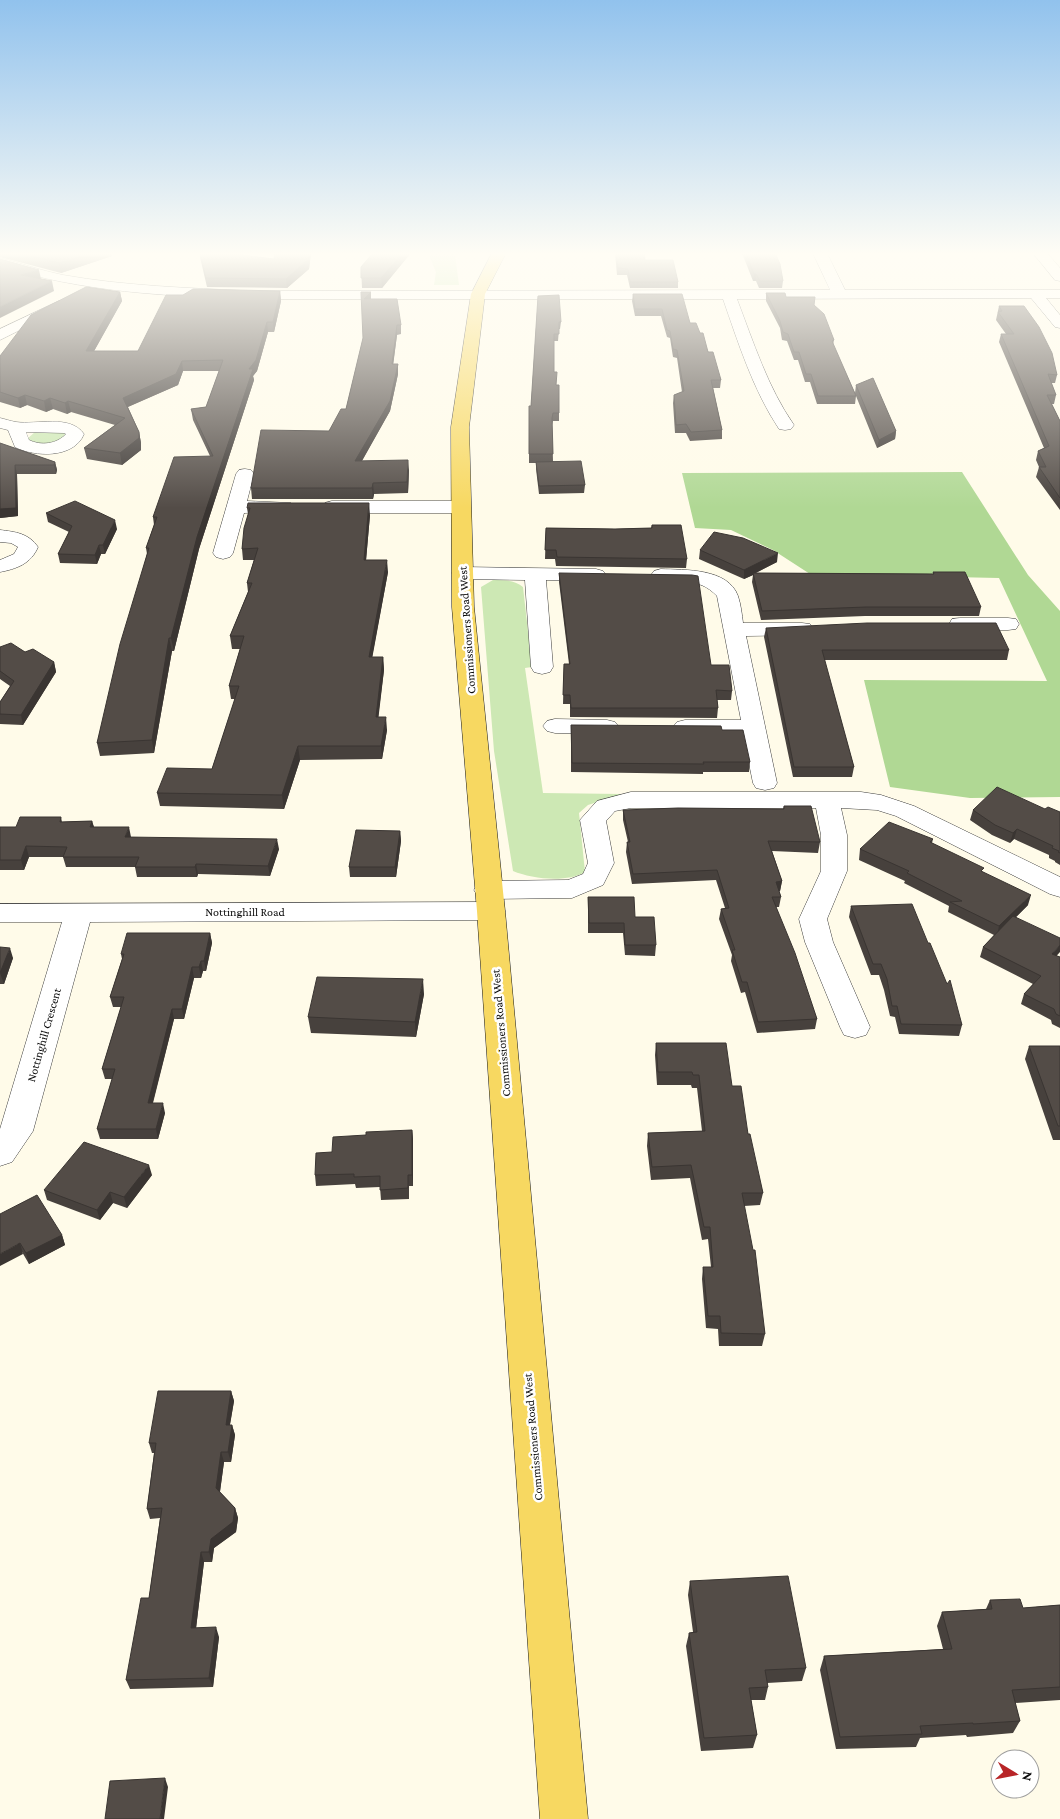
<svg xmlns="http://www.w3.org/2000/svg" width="1060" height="1819" viewBox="0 0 1060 1819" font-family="'Crimson Pro',serif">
<rect width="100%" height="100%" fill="#fffbe9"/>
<path fill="#cde8b4" d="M428,253H477L455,255L459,285H434L436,272Z
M59,429L68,435C57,445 40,447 27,439L35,432Z
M493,580C505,580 514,580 523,587L532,667L525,668L543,793L622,794L588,805L579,813L585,872C567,883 532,879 513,871L494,751L481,587Z"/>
<path fill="#b0d894" d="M962,472L1028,575L1060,611V797L970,798L890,787L864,680L1047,681L999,578L810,574L773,550L731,530L695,528L682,473Z"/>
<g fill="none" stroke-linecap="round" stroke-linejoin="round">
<defs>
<path id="minor" d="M813,253H827L845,290H1060V298H1046L1060,315V328L1055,327L1031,298L737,299C753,341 768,388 794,425L791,429L785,430L779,429C753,390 738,342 723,299H251C166,296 82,292 0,266V258C21,263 42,271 63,275C125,286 188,288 251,291L830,290Z
M1033,253H1047L1060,268V281L1055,280Z
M59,301L64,302L66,305L64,308L0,340V329Z
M0,418C5,419 10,421 16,422C37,425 70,414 84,434C74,459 34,457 15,447L8,430L0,428ZM26,432L64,433L66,434C57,444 41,446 29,440Z
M245,469L251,470L254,474L247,501L291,503L293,507L291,511L244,513L233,553L230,557L223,559L216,557L213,553L236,474L239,470Z
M332,501H461L468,503L470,507L468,511L461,513H332L325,511L323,507L325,503Z
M0,530C16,532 28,533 38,547C31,564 16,569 0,572V560L14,554L18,547L11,543L0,542Z
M462,567L596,569L603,571L606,575L603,579L596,581L546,580L553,667L550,672L542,674L534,672L531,667L525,580L462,579L455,577L452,573L455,569Z
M661,569C685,570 728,568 738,596C741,605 742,615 743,623H802L810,624L813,629L810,634L802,635L746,636L777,783L774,788L765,790L756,788L753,783L743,734H685L677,732L673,727L677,722L685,720H741L717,596C697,575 678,585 654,579L651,575L654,571Z
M960,618H1008L1016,619L1019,624L1016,629L1008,630H960L952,629L949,624L952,619Z
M555,719L607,720L615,722L619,727L615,732L607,734L555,733L547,731L543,726L547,721Z
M631,792H861L881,795L914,806L1060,877V897L1050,894L896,816L877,810L841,808L847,835V871L827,919L833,942L870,1027L866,1035L855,1038L844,1035L840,1027L805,942L799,919L821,871V835L816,808H631L615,811L606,821L614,863L603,885L572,898L488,899L478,896L474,890L478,884L488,881L568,880L583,874L588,863L580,820L597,801Z
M491,902L501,905L505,911L501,917L491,920L90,922L33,1131L12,1162L0,1166V1129L62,922H0V904Z"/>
<path id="major" d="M492,253H506L485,294L469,427L474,607L505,911L588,1819H540L477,911L452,607L451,427L471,294Z"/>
</defs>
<use href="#minor" stroke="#3e3e3e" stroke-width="1"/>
<use href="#major" stroke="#1c1c1c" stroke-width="1"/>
<use href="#minor" fill="#fff" fill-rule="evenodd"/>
<use href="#major" fill="#f7d861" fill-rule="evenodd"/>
</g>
<path fill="#47413d" d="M0,253H111L112,256L61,273L0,257Z
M199,253H231V254L274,259L275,253H311L309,269L287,288L207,287Z
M373,253H410V254L382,288H362L361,267Z
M558,253H582L558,254Z
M615,253H644L645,260L678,282V288H630L627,275H617Z
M742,253H775L783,281L782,288H759L756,281H753Z
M280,291L281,301L274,332H268L257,371L253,376L254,380L199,549L174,651H172L154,753L100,756L97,743L147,554L146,548L154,525L153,517L210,456L193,420L191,409L206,407L219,371H183L178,385L128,407L139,432L141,443V450L122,465L87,459L84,448L115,425L71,412L67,414L53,409L46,412L27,405L20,408L0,402V356L120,292L122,301L94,351H138L183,295Z
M371,292V299L401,325V334L397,335L393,364H398V374L390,411L362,461L409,470L408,493L374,494L373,499H252L251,488L329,431L346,409L363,338Z
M766,293L786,297L814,305L834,340L833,345L855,393L856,385L896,431L895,439L877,448L856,396L855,404H817L810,382H805L798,360H794L787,341L782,340L780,328L766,301Z
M633,294L690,323L700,333L721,380L720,388H713L722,430V439L690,441L686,433H675L673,403L674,395L682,392L677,358L673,357L670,338L667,337L661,316H635L632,301Z
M538,296L561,322L560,329H559L558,341H554V372L556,385H559V421H553L552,425L553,461L585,485L584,493L539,494L536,469V463H529V406H531Z
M999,306L1057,375L1055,383H1051L1056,395L1054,404H1052L1060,421V510L1036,477L1039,467L1036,460L1038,451L1044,448L999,342L1001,334H1006L996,320Z
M0,443L55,462L57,470L56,474H17L18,516L0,518Z
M247,508L370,515L366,560L388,572L372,657H383L384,670L378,717L387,730L382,759L300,760L284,809L160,806L157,793L212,769L235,699H231L229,686L240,649H232L230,636L248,592L247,583L254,560H243L242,549L248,514Z
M46,513L117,529L105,554H101L97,564L60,563L58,554L69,532L48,522Z
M652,525L687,559L686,568L556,566L555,559H545L546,528L615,529L651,528Z
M700,550L777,562L756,573L933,574V572L981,607L979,616H865L761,620L752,582L753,575L744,579L699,559Z
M559,573L711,665L732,691L731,700H717L718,708L717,718L570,717V704H563L564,664H569L559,582Z
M766,628L1009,650L1007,660H824L854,767L852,777H793L764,637Z
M0,647L25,652L54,662L56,672L23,725L0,724V702L10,686L0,679Z
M571,725L722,730L750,762L749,772H703V774L571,772Z
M784,806L820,842L818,853L772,851L782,881L780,891H779L781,897L779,907H776L817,1019L815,1029L757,1033L745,992L741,993L731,961L732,955L719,919L721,909L725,908L716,880L632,884L626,852L627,842H628L623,820V810L783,809Z
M1045,809L1060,812V865L1055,862V861L1049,858V855L1014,839L1010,843L992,835L970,820L973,810Z
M61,817L62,822L92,821L94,827L131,837L279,849L270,876L198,874L197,877H137L135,867H66L63,857H29L24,870H0V827H16Z
M400,831L401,841L396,877H350L349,867Z
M933,839L932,843L983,872L1028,905L1016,917L1057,956L1060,957V1028L1052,1024L1051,1020L1021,1004L1024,994L1033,984L980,957L983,947L994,935L948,912L949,906L904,883L905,881L859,860L860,849Z
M588,897L635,917L656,945L655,956L625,955L623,933H588Z
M851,906L928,943L962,1025L959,1036L899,1034L895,1017L890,1016L884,990L879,975H871L849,917Z
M210,933L212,943L206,971H203L201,978H194L184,1019H174L153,1103L165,1113L158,1139H100L97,1129L112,1079H105L102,1069L121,1007H113L110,997L122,959L121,954Z
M0,947L13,958L4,984H0Z
M424,994L416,1037L311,1033L308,1017Z
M656,1043L732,1086L748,1134L763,1193L760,1205L744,1206L765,1334L762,1346H719L718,1329L706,1328L702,1279L703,1267H711L708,1239L702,1240L690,1178L651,1180L647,1146L648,1133L702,1131L697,1088H692L691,1085H657L655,1055Z
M1029,1046H1060V1140H1053L1025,1059Z
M412,1130L413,1140V1186H409V1199L381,1200L380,1187L356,1188L355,1184L316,1186L315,1175L332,1152L366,1135Z
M152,1175L127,1208L113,1203L100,1220L47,1200L44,1190Z
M0,1214L62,1235L65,1245L29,1264Z
M231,1391L234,1401L230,1425H232L235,1435L231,1462H224L220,1492L235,1508L238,1518L236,1532L214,1548L212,1562H204L196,1628L219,1637L213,1687L130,1689L126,1680L149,1598L160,1518L150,1519L147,1509L154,1453H152L149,1443Z
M690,1581L806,1668L802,1681L767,1683L768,1687L765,1700H751L757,1735L753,1748L701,1751L686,1646L689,1633L693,1632L688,1595Z
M990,1600L1023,1608L1060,1605V1700L1015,1703L1020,1721L1013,1733L967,1737L966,1735L920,1738L916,1747L836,1749L820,1670L824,1656L943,1649L937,1626L942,1612L986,1609Z"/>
<path fill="#3a3532" d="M92,253H111L112,256L61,273L59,263Z
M309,253H311L309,269L287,288L286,279Z
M403,253H410V254L382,288L381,278Z
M39,270L41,279L21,275Z
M754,274H756V281H753Z
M52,281L54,291L0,318V307Z
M280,291L281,301L274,332L273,322Z
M120,292L122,301L88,362L86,351Z
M371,292V301L364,299Z
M267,322L268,332L257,371L253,376L254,380L199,549L174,651L171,638L197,537L249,369Z
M397,325V335L392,374V364Z
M182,361L183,371L178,385L125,408L123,398Z
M398,364V374L390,411L356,471L355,461Z
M25,395L27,405L20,408L18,398Z
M50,398L53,409L46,412L44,401Z
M68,401L71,412L67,414L65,403Z
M896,431L895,439L877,448L879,440Z
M139,432L141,443V450L122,465L120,453Z
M408,460L409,470L408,493L407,482Z
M55,462L57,470L56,474L54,465Z
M15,465L17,474L18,516L0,518V509Z
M373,483L374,494L373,499L372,488Z
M369,503L370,515L365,572L364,560Z
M115,520L117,529L105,554L103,545Z
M99,545L101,554L97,564L95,555Z
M778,553L777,562L753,574V573V575L744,579V570Z
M387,560L388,572L370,670L369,657Z
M169,638L172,651L154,753L152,740Z
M383,657L384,670L377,730L376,717Z
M54,662L56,672L23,725L21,715Z
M386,717L387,730L382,759L381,746Z
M298,746L300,760L284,809L282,795Z
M92,821L95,831L90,827Z
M129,827L131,837H125Z
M1017,829L1014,839L1010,843L1013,833Z
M400,831L401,841L396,877L395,867Z
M277,839L279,849L270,876L268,866Z
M26,846L29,857L24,870L21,860Z
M196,864L198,874L197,877L195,867Z
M782,881L780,891L774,893L776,882Z
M1031,895L1028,905L997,936L999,926Z
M210,933L212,943L206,971L204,961Z
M1060,945V952L1049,964L1052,954Z
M10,948L13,958L4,984L0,973Z
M201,961L203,971L201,978L199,967Z
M192,967L194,978L184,1019L182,1009Z
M423,979L424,994L416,1037L415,1022Z
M172,1009L174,1019L150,1113L148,1103Z
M163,1103L165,1113L158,1139L156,1129Z
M412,1130L413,1140V1186L412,1175Z
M149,1165L152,1175L127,1208L124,1197Z
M110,1192L113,1203L100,1220L97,1210Z
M62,1235L65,1245L29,1264L26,1253Z
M20,1243L23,1254L0,1266V1254Z
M231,1391L234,1401L228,1435L226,1425Z
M232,1425L235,1435L231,1462L228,1452Z
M221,1452L224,1462L219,1498L216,1488Z
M235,1508L238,1518L236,1532L214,1548L212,1562L209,1552L211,1539Z
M201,1552L204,1562L195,1637L191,1628Z
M216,1627L219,1637L213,1687L209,1678Z
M165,1778L168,1787L164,1819H160Z"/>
<path fill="#534c47" stroke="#3a3532" d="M19,253H92L59,263Z
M200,253H226L274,259L275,253H309L308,260L286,279L206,278Z
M373,253H403L381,278H361V267Z
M616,253H644L645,260H673L678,282H630L628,269L618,268Z
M746,253H775L780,264L783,281H760L756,274H754Z
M0,259L39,270L21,275L52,281L0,307Z
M86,287L120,292L86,351H138L166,295H183L193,289L280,291L273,322H267L256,360L249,369H253L197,537L171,638H169L152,740L97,743L120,644L149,548H146L157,517H153L174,457L213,456L191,409L206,407L223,360L182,361L176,374L123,398L139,432V438L120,453L84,448L125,418L68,401L65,403L50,398L44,401L25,395L18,398L0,392V356L31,315Z
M361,292H371L364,299H397L401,325H397L392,364H398L390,401L355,461L408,460L407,482L373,483L372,488H251L261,430L329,431L341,409H346L363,338Z
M766,293H785L786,297H815L814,305L824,314L834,340L832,341L856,396H818L811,374H806L799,352H794L788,334L783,332L780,321Z
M633,294H682L690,323H696L700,333H703L708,352H713L721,380H711L722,430L691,432L686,424L676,425L674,395L684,391L677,350L673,349L670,331L667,330L662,309H635Z
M559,295L561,322H559V334H554V372H557L556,385H559V413H553L552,418L553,454H529V406H531L538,296Z
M999,306H1024L1039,327L1052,353L1057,375L1048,374L1056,395H1047L1060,421V498L1039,467H1046L1038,451L1049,446L1001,334H1014L998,312L1002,311Z
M873,378L896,431L879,440L856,385Z
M0,443L55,462L54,465H15L16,508L0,509Z
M581,461L585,485L539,486L536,462Z
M75,501L115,520L103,545H99L95,555L58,554L72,526L46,513Z
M248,503H369L364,560H387L369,657H383L376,717H386L381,746H298L282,795L157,793L167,768L212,769L239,686H229L244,636H230L252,583H247L258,548L242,549L244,528L250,508H247Z
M652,525H681L687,559L557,557L556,550H545L546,528L615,529L652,528Z
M714,532L743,538L778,553L744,570L700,550Z
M933,572H965L981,607H866L762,611L753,573L934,574Z
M559,573L692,575L698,576L711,665H729L732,691L716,690L718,708H571L570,695H563L564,664H570Z
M867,623H996L1009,650H822L854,767H794L766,628Z
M11,643L25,652L33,649L54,662L21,715L0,714V702L14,681L0,671V647Z
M571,725L721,726L722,730H743L750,762H703L704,764L572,763Z
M997,787L1045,809L1048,807L1060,812V853L1058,852L1059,851L1052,848L1053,846L1017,829L1013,833L995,825L973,810Z
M784,806H811L820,842L768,841L782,881L776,882L781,897H772L795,953L817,1019L758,1022L747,982H742L732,950H735L721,909L729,908L717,870L633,874L627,842H630L623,810L678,808L784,809Z
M20,817H61L60,822L92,821L90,827H129L125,837L277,839L268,866L196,864L195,867H135L139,857H63L67,847L26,846L21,860H0V827H16Z
M889,822L933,839L930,842L984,868L981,871L1031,895L999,926L950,902L962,901L907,873L909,871L860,849Z
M356,830L400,831L395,867H349Z
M588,897H634L635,917H654L656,945H625L624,923H589Z
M912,904L928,943H930L947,984L950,980L962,1025L901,1024L897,1006H892L887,979L881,964H873L851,906Z
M1013,916L1060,938V945L1052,954L1060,957V1016L1056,1014L1054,1009L1024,994L1041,976L983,947Z
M127,933H210L204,961H201L199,967H192L182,1009H172L148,1103H163L156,1129H97L115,1069H102L124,997H110L124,954H121Z
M0,947L10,948L0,973Z
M317,977L423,979L415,1022L308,1017Z
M656,1043H726L732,1086H741L748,1134H750L763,1193H742L753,1250H755L765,1334L721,1333L720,1316H708L703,1267H713L710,1227H704L691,1165L652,1167L648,1133L705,1131L699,1075H693L692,1072H658Z
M1029,1046H1060V1126H1058Z
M412,1130V1175H408V1188L380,1190V1176L354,1177V1174L315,1175L316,1153L332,1152L333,1137L366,1135V1132Z
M84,1142L149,1165L124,1197L110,1192L97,1210L44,1190Z
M37,1195L62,1235L26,1253L20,1243L0,1254V1214Z
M158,1391H231L226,1425H232L228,1452H221L216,1488L235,1508L233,1522L211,1539L209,1552H201L191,1628L216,1627L209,1678L126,1680L141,1598H149L162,1508L147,1509L156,1443H149Z
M788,1576L806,1668L765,1670L768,1687L749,1688L757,1735L704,1738L689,1633L697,1632L690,1581Z
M1020,1599L1023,1608L1060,1605V1687L1012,1690L1020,1721L973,1724V1723L920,1726L922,1734L840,1737L824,1656L952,1649L942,1612L992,1609L990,1600Z
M165,1778L160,1819H105L110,1781Z"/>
<linearGradient id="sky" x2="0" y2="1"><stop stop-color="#91c2ed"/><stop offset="0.5" stop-color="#fffdf5"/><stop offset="1" stop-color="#fffdf5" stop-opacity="0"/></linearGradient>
<rect width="1060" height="508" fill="url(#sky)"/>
<g text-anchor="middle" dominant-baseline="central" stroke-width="5" stroke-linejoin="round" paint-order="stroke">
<g font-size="12" fill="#0b0b0b" stroke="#fff">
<text transform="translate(467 630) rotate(-94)">Commissioners Road West</text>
<text x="245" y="912">Nottinghill Road</text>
<text transform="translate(501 1033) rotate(-95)">Commissioners Road West</text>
<text transform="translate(44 1035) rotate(-74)">Nottinghill Crescent</text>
<text transform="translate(533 1437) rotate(-95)">Commissioners Road West</text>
</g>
</g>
<g transform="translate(1015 1774) rotate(100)"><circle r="24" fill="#ffffff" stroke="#9d9d9d"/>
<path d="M0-4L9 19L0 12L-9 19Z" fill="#b82527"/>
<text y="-8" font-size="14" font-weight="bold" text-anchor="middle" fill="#0b0b0b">N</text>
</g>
</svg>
